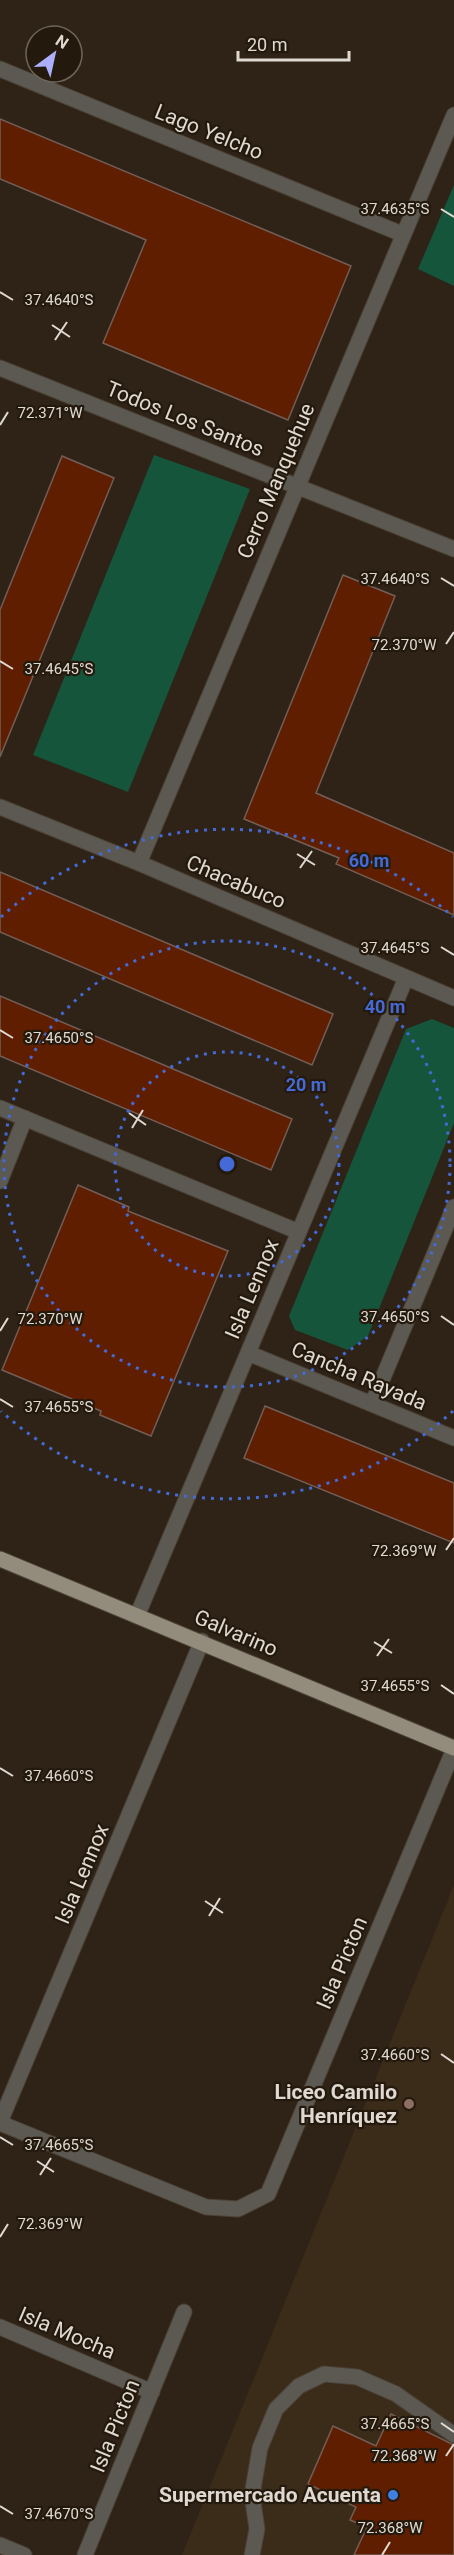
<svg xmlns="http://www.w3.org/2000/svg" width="454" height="2555" viewBox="0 0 454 2555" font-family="Roboto,sans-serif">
<rect width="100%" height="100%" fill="#2e2316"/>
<path fill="#3b2c19" d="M454,1885V2555H182L276,2324Z"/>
<path fill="#15553b" d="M454,185V286L418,269Z
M154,455L250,489L128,792L33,755Z
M432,1019L454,1028V1123L368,1336L348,1350L295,1330L289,1316L406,1029Z"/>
<path fill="#5f1e00" stroke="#725e57" stroke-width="1.5" d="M0,119L351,266L288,420L103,343L146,240L0,179Z
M62,456L114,478L0,757V610Z
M343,575L395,596L316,793L454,853V915L336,864L339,858L244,819Z
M0,872L333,1014L312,1065L0,932Z
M0,996L292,1119L271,1170L0,1056Z
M78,1185L129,1207L128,1211L228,1251L151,1436L100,1415L101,1411L2,1370Z
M265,1406L454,1483V1543L244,1458Z
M391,2414L454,2445V2555H354L367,2527L350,2520L356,2507L308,2484L333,2426L376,2446Z"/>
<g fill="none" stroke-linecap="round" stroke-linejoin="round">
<defs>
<path id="minor" d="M0,69L402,234
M0,368L454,549
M0,807L139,863L454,998
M139,863L454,115
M0,1108L299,1232
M0,1181L25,1118
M248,1353L454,1438
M372,1404L454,1207
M137,1616L406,978
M0,2122L202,1641
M0,2123L206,2207L238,2209L268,2194L454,1749
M0,2327L152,2392
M0,2545L24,2555
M85,2555L184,2312
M252,2555L257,2529L252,2495L260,2448L276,2409L299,2386L324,2374L357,2377L396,2394L454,2435"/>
<path id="major" d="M0,1559L454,1748"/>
</defs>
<use href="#minor" stroke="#4a4034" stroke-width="17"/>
<use href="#major" stroke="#4a4034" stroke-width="17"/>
<use href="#minor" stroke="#5c5952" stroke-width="15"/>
<use href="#major" stroke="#938c7d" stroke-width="15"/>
</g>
<path fill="none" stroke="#e0d9d1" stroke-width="2" d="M441,209L454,217M0,292L13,300M52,325L70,337M55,340L67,322M0,425L8,412M441,578L454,586M446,644L454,632M0,661L13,669M297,854L315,865M300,868L312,851M441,947L454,955M0,1030L13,1038M129,1113L146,1125M132,1128L143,1110M441,1316L454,1325M0,1331L8,1318M0,1399L13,1407M446,1550L454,1538M374,1642L392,1653M377,1656L389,1639M441,1685L454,1694M0,1768L13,1776M205,1901L223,1913M209,1916L220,1898M441,2054L454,2063M0,2137L13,2145M37,2161L54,2172M40,2175L51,2158M0,2237L8,2224M441,2423L454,2432M446,2456L454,2444M0,2506L13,2514M382,2555L390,2542"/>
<g fill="none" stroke="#446ad7" stroke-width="3" stroke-dasharray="3 6">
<circle cx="227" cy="1164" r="112"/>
<circle cx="227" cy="1164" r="223"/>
<path d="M453 1411A335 335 0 0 1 1 1411M1 917A335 335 0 0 1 453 917"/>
</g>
<circle fill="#8d6e63" stroke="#24190d" stroke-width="2" cx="409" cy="2104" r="6"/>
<circle fill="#3f7fe0" stroke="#24190d" stroke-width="2" cx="393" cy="2495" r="6"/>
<g text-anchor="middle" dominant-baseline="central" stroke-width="4.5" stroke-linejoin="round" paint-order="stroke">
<g font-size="21" fill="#e0d9d1" stroke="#24190d">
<text transform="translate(209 132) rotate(22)">Lago Yelcho</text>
<text transform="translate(185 419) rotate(22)">Todos Los Santos</text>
<text transform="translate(276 481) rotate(-67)">Cerro Manquehue</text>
<text transform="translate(236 882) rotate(23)">Chacabuco</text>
<text transform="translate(252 1289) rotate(-67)">Isla Lennox</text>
<text transform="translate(359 1376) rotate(23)">Cancha Rayada</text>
<text transform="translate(236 1633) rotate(23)">Galvarino</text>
<text transform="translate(82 1874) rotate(-67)">Isla Lennox</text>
<text transform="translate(342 1963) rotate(-67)">Isla Picton</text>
<text transform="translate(67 2333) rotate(23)">Isla Mocha</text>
<text transform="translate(115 2426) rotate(-68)">Isla Picton</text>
</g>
<g font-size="21" font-weight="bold" fill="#e0d9d1" stroke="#24190d" text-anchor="end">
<text x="397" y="2092">Liceo Camilo<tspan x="397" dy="24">Henríquez</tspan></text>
<text x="381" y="2495">Supermercado Acuenta</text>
</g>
</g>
<g font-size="15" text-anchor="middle" fill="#e0d9d1" stroke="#24190d" stroke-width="4.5" stroke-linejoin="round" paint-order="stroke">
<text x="395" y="214">37.4635°S</text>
<text x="59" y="305">37.4640°S</text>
<text x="50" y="418">72.371°W</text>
<text x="395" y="584">37.4640°S</text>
<text x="404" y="650">72.370°W</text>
<text x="59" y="674">37.4645°S</text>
<text x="395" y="953">37.4645°S</text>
<text x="59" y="1043">37.4650°S</text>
<text x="395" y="1322">37.4650°S</text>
<text x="50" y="1324">72.370°W</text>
<text x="59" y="1412">37.4655°S</text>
<text x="404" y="1556">72.369°W</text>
<text x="395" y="1691">37.4655°S</text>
<text x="59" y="1781">37.4660°S</text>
<text x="395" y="2060">37.4660°S</text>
<text x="59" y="2150">37.4665°S</text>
<text x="50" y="2229">72.369°W</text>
<text x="395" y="2429">37.4665°S</text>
<text x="404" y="2461">72.368°W</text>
<text x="59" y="2519">37.4670°S</text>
<text x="390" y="2533">72.368°W</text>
</g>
<circle cx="227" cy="1164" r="9" fill="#446ad7" stroke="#24190d" stroke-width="3"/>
<g font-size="18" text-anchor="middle" font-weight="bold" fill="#446ad7" stroke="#24190d" stroke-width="4.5" stroke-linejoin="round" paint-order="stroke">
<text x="369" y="867">60 m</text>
<text x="385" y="1013">40 m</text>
<text x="306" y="1091">20 m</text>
</g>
<g transform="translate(54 54) rotate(33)"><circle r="28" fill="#24190d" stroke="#6f665b" stroke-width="1.5"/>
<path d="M0-4.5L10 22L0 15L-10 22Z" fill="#acaffb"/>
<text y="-9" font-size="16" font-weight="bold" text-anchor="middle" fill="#e0d9d1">N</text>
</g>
<path d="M238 51v9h111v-9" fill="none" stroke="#e0d9d1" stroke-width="3"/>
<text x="247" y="51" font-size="18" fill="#e0d9d1" stroke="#24190d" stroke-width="4.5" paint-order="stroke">20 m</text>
</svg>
